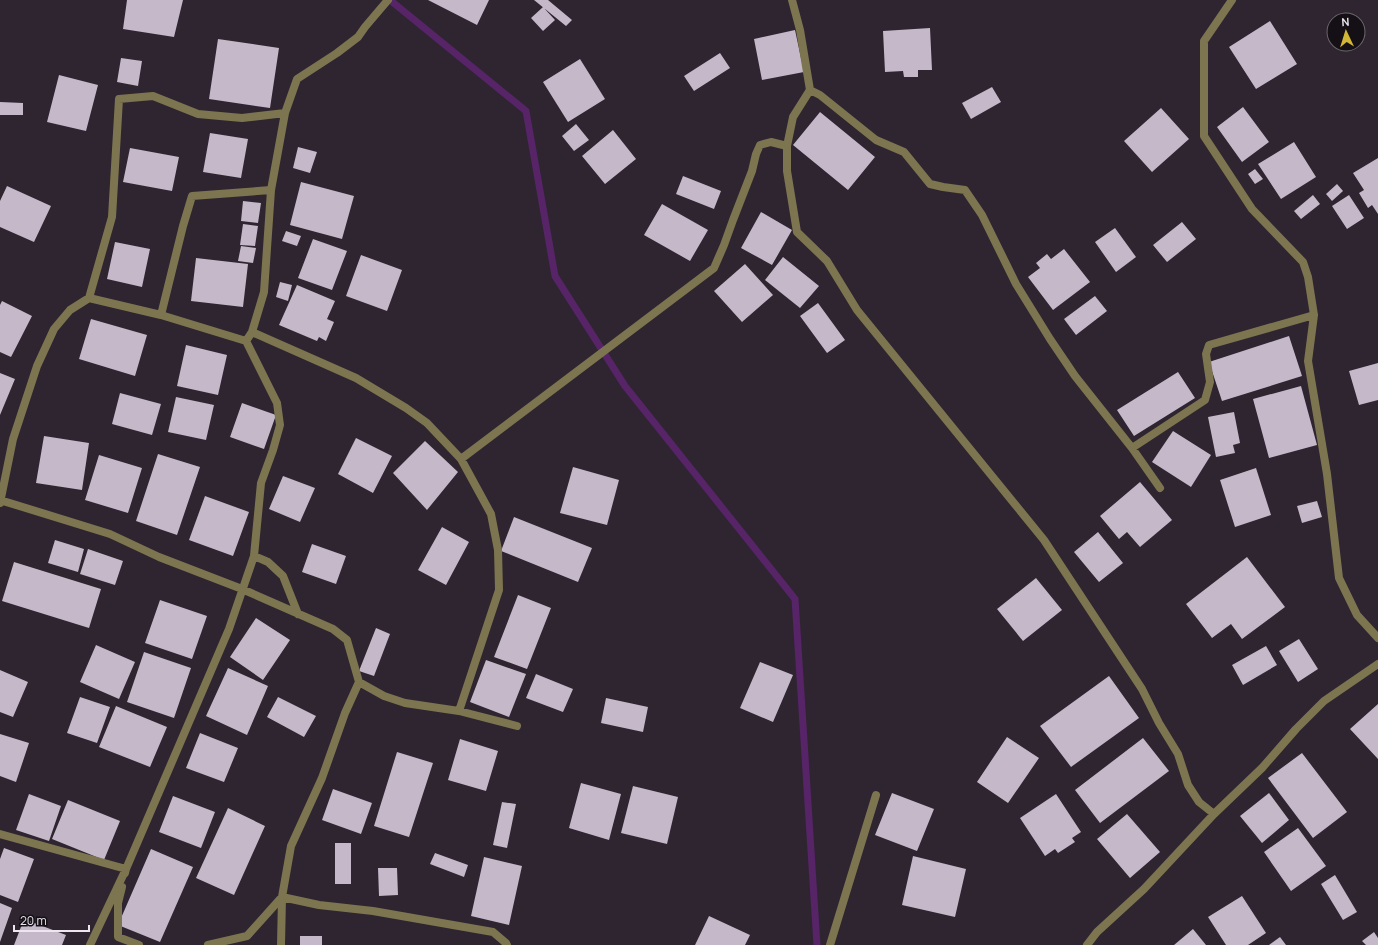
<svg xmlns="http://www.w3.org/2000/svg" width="1378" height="945" viewBox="0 0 1378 945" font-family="Manrope,sans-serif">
<rect width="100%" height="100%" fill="#2e2531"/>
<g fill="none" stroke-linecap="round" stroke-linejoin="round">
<path stroke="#562467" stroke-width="7" d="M390,0L526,111L555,276L625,386L795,599L817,945"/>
</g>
<path fill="#c4b8c9" d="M127,0H183L174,37L123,29Z
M428,0H489L477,25Z
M534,0H548L572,20L566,26Z
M543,7L555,20L543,31L531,18Z
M1270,21L1297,64L1256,89L1229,47Z
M930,28L932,70H918V77H904L903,71L885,72L883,31Z
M795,30L804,72L762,80L754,39Z
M218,39L279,48L270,108L209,99Z
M720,53L730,68L694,91L684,76Z
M121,58L142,61L138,86L117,82Z
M580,59L605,99L568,122L543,82Z
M59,75L98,85L86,131L47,122Z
M992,87L1001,102L971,119L962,103Z
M0,102L23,103V115H0Z
M1243,107L1269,142L1242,162L1217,127Z
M1161,108L1189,139L1152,172L1124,141Z
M820,112L875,157L848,190L793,145Z
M576,124L589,140L574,151L562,136Z
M613,130L636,159L605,184L582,156Z
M210,133L248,139L241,178L203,172Z
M1294,142L1316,177L1281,199L1258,164Z
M298,147L317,152L310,173L293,168Z
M130,148L179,157L172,191L123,182Z
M1378,158V214L1372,205L1368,208L1359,193L1364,190L1353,173Z
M1255,169L1263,179L1255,184L1248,174Z
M683,176L721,191L714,209L676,194Z
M301,182L354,196L342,239L290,225Z
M1337,184L1343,191L1332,201L1326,194Z
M7,186L51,206L34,242L0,227V201Z
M1313,195L1320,204L1301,219L1294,211Z
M1349,195L1364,218L1347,229L1332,206Z
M243,201L261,203L258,223L241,221Z
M662,204L708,230L690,261L644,235Z
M761,212L792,230L772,265L741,248Z
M1182,222L1196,239L1167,262L1153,245Z
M243,224L258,226L255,246L240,245Z
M1115,228L1136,257L1116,272L1095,242Z
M286,231L301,236L297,246L282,241Z
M313,239L347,251L332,290L298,278Z
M115,242L150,249L142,287L107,279Z
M241,246L256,248L253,263L238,261Z
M1064,249L1090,282L1053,310L1028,277L1040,268L1036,263L1047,254L1051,259Z
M361,255L402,270L387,311L346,296Z
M783,257L819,286L800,308L765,280Z
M196,258L248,264L243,307L191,301Z
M745,264L773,295L742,322L714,291Z
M280,282L292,285L288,301L276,297Z
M297,285L335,301L327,319L334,322L326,341L319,337L317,341L279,325Z
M1095,296L1107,311L1076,335L1064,319Z
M2,301L32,316L11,357L0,352V305Z
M818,303L845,340L827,353L800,316Z
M91,319L147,335L135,376L79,359Z
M1289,336L1302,376L1222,401L1209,362Z
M186,345L227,355L218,395L177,386Z
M1378,363V400L1359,405L1349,371Z
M1178,372L1195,398L1134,436L1117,410Z
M0,373L15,379L0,415Z
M1301,386L1317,445L1269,458L1253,399Z
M120,393L161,404L152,435L112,424Z
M176,397L214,405L206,440L168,432Z
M242,403L276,415L264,449L230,437Z
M1234,412L1240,443L1233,445L1235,453L1216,457L1208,417Z
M1173,431L1211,455L1191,487L1152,462Z
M44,436L89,443L82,490L36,483Z
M356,438L392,456L373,493L338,474Z
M425,441L458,472L427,510L393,473Z
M158,454L200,467L177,535L136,521Z
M99,455L142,468L128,513L85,500Z
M573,467L619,480L607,525L560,513Z
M1256,468L1271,515L1235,527L1220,480Z
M283,476L315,488L300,522L269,509Z
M1140,482L1172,520L1140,547L1127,532L1119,539L1100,516Z
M205,496L249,512L233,556L189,540Z
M1317,501L1322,517L1302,523L1297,506Z
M514,517L592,548L578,582L501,551Z
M442,527L469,542L446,585L418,570Z
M1098,532L1123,563L1099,582L1074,552Z
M55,540L84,549L78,572L48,563Z
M312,544L346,556L336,584L302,572Z
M88,549L123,561L115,585L80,574Z
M1247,557L1285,607L1242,639L1231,624L1212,638L1186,604Z
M14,562L101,589L89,628L2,601Z
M1036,578L1062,610L1023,641L997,609Z
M518,595L551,608L527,669L494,657Z
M160,600L207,616L192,659L145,643Z
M256,618L290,640L263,680L230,657Z
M376,628L390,634L374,676L359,671Z
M1299,639L1318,669L1298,682L1279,651Z
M96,645L135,662L119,699L80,682Z
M1266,646L1277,665L1243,685L1232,665Z
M144,652L191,668L174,718L127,702Z
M486,660L526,674L509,717L470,702Z
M760,662L793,675L773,722L740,708Z
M228,668L268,686L247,735L206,716Z
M0,670L28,682L13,717L0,712Z
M536,674L573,689L563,712L526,698Z
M1109,676L1139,718L1071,767L1040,726Z
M80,697L110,707L97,743L67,733Z
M278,697L316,716L304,737L267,717Z
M606,698L648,707L643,732L601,723Z
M1378,704V759L1350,729Z
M116,706L167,727L150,767L99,747Z
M200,733L238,748L224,782L186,768Z
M0,734L29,743L16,782L0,776Z
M1007,737L1039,758L1008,803L977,782Z
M1143,738L1169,771L1100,823L1075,790Z
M460,739L498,751L486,791L448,780Z
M397,752L433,763L409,837L374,826Z
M1302,753L1347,812L1313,838L1268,778Z
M581,783L621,794L609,840L569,828Z
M633,786L678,797L667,844L621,833Z
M333,789L372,803L361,834L322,820Z
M892,793L934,809L917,851L875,835Z
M1269,793L1289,820L1262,843L1240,816Z
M29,794L61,806L49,841L16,830Z
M1056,794L1081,832L1072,838L1075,842L1058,853L1055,849L1045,856L1020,818Z
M173,796L215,812L201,848L159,832Z
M68,800L120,821L104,860L52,839Z
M502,802L516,804L507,848L493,845Z
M228,808L265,826L234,895L196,878Z
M1127,814L1160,852L1130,878L1097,839Z
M1298,828L1326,866L1291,891L1264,852Z
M335,843H351V884H335Z
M4,848L34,859L18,902L0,895V859Z
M151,849L193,867L160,942L118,925Z
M435,853L468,865L464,877L430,864Z
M913,856L966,869L955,917L902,905Z
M484,857L522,866L509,925L471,916Z
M378,868H397L398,895L379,896Z
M1335,875L1357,912L1343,920L1321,884Z
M1242,896L1266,933L1248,945H1226L1208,917Z
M0,903L12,908L0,942Z
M709,916L750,935L745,945H695Z
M24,919L66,935L62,945H14Z
M1193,929L1206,945H1174Z
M1374,932L1378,938V945H1366L1362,941Z
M300,936H322V945H300Z
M1280,937L1286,945H1269Z"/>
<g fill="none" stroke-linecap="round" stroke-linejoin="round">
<path stroke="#7d754f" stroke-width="8" d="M792,0L800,30L810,90L793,117L787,146V171L797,232L827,261L857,310L1044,540L1142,689L1159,723L1178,754L1188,785L1199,802L1214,814L1262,768L1296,729L1324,701L1378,664
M810,90L820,95L876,140L904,152L930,184L943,187L965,190L982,215L1016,284L1050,339L1075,376L1132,448L1160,488
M89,298L112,217L119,99L153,96L198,114L242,118L285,113
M161,315L183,226L192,196L271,190
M1314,315L1308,361L1327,474L1339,578L1357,615L1378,638
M252,332L356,378L406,408L427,423L461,459L491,514L498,550L499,590L459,711
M1132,448L1205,400L1210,382L1206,354L1209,345L1314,315L1308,277L1303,262L1252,209L1204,136V41L1232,0
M461,459L714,268L724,245L733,220L752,171L756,154L760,145L771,142L787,146
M0,500L110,534L159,557L242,589L333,629L347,640L359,682L345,713L322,778L291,846L282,897L281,945
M0,503L13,439L37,366L54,329L70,310L89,298L161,315L246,341L252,332L264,292L271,190L285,113L297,79L337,53L358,37L365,27L388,0
M254,556L268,562L283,576L298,614
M359,682L384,696L405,703L459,711L517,726
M0,834L126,869L125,873
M122,887L118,903V937L139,945
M90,945L126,869L229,629L254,556L261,483L273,450L280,425L277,403L246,341
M208,945L247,936L282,897L319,905L373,911L493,932L506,943L507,945
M830,945L876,795
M1087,945L1097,932L1144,889L1214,814"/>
</g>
<g transform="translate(1346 32) rotate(356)"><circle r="19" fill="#141015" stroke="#6b666c"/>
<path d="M0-3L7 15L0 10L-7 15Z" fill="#d2b635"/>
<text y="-6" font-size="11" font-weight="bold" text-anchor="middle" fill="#ede6ef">N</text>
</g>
<path d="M14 925v6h75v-6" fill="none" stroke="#ede6ef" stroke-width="2"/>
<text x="20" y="925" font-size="12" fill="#ede6ef" stroke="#141015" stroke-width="3" paint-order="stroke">20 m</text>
</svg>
